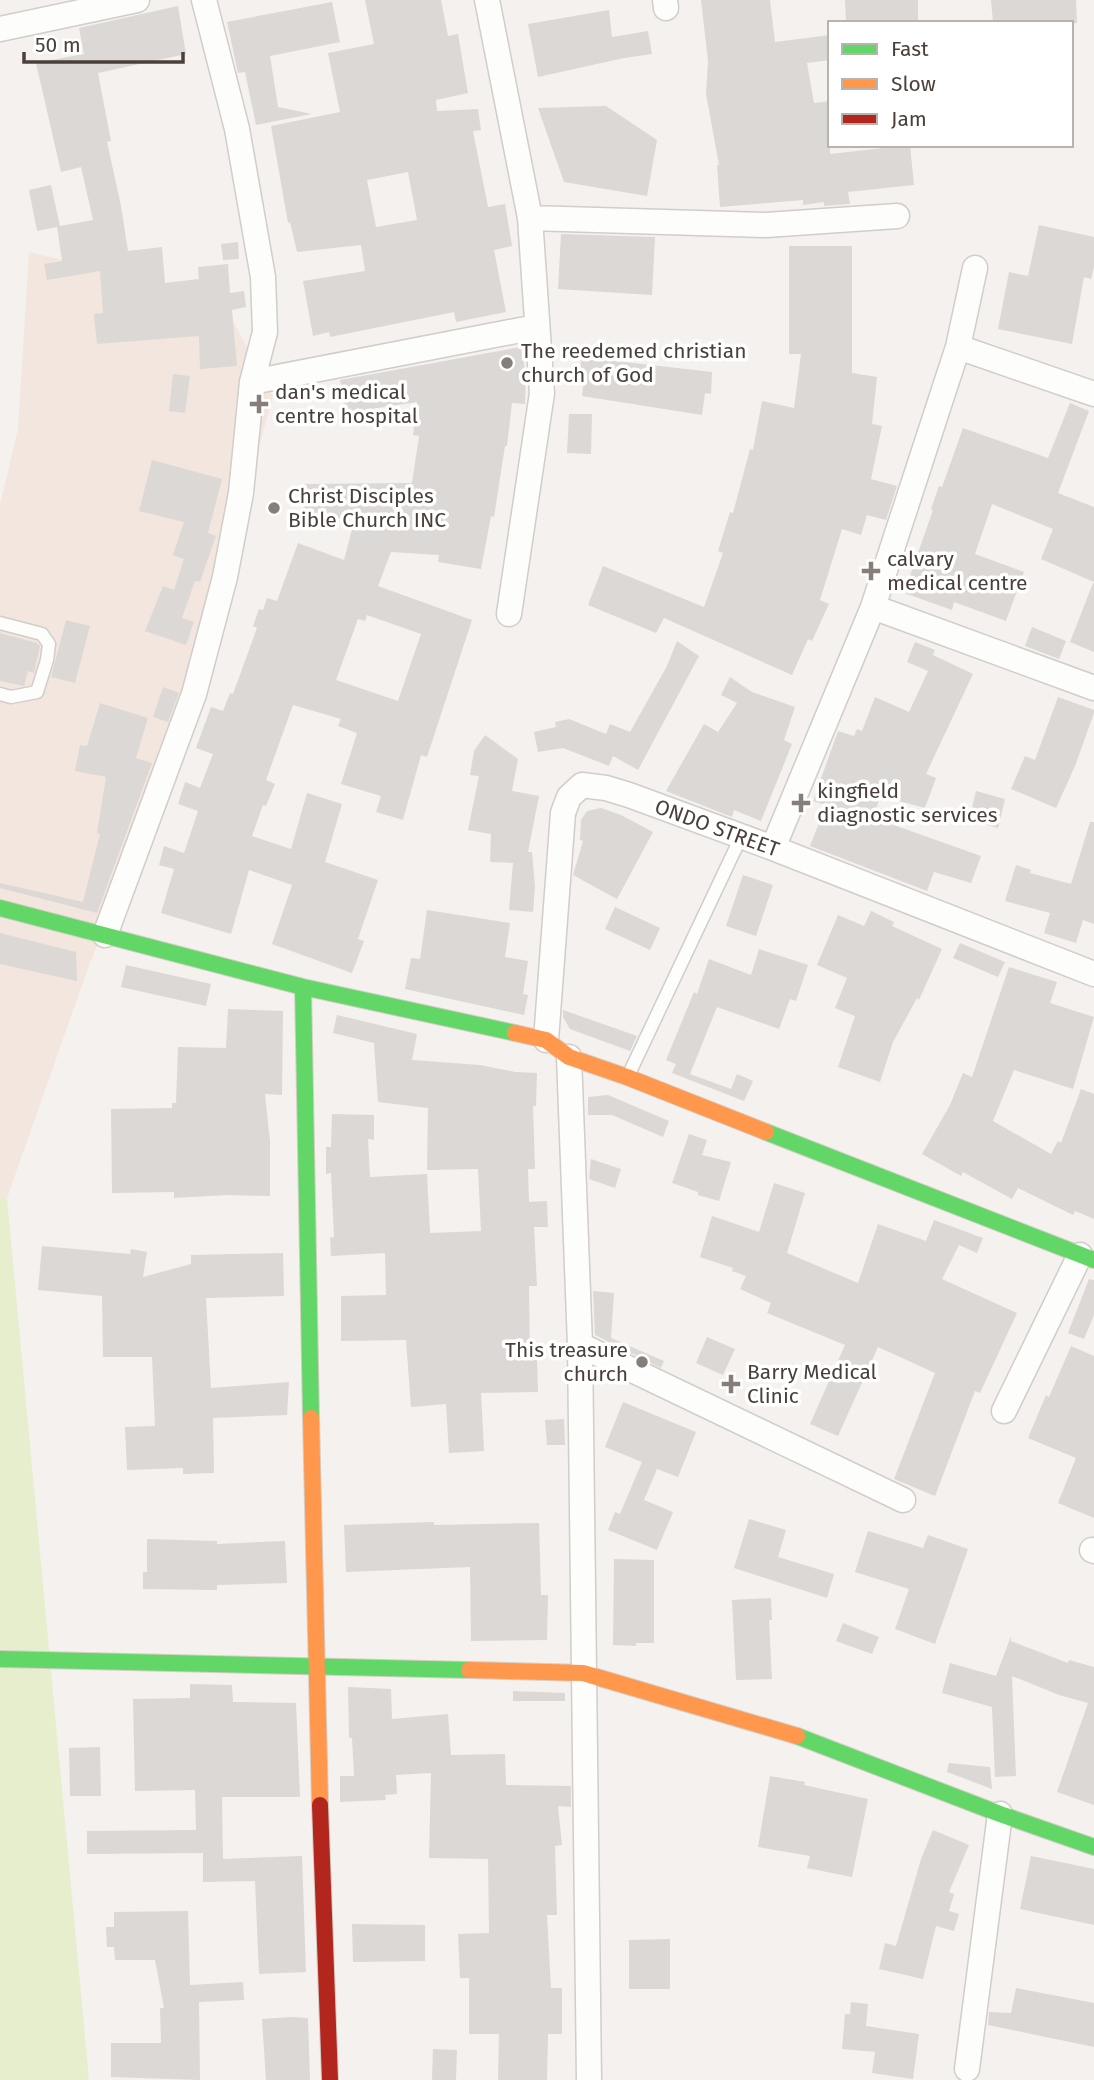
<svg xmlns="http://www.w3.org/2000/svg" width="1094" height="2080" viewBox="0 0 1094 2080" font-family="'Fira Sans',sans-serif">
<rect width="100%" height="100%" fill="#f4f1ee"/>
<path fill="#f3e6de" d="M29,252L220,297L273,396L184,721L87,971L7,1198L0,1197V505L18,429Z"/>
<path fill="#e7eece" d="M0,1197L7,1198L89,2080H0Z"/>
<path fill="#dcd8d5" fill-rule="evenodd" d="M365,0H441L448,36L458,34L468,93L436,100L437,111L478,109L481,130L473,131L488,207L505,204L512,246L494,250L506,312L456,322L454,312L330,337L329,332L313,336L303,281L365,271L361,245L297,252L290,222L288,223L271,126L340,112L328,53L374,44ZM408,172L417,220L376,227L367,180Z
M701,0H770L775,42L830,35V60L807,63L814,103L830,101V154L910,145L914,185L848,192L850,204L824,206V202L803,205V200L720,207L717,165H719L706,94L708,61Z
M845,0H918V23H846Z
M991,0H1076L1077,23H993Z
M332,2L340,42L270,56L278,107L312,114L256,125L245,72L238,73L227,22Z
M178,6L186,54L98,73L111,141L107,142L121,206L128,251L162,247L165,283L199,279L198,267L228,264L230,293L244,291L246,307L232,310L237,366L200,369L199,336L97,344L94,314L103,313L100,271L47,280L44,264L62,261L57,227L37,231L29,190L51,185L60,226L93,220L81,167L61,172L36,63L84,54L79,28Z
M609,10L612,37L648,31L652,54L624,58L538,77L528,24Z
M606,106L657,140L647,196L564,182L538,108Z
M1039,225L1094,237V267L1091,279L1084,277L1072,344L998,329L1009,272L1028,276Z
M561,234L655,237L652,295L558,289Z
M238,242L239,259L223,260L221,244Z
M789,246H852V373L877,377L872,424L882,426L871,479L897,486L886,520L867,515L861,535L842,529L820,600L829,604L812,641L808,639L792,675L664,618L656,633L588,605L603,566L704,607L723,553L718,551L730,512L733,513L750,449L753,450L762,401L794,408L801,354H789Z
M521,347L526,375L525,404L512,403L507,446H505L494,517L491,516L481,569L438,562L439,555L391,552L378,586L472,620L427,757L421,755L403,820L376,812L381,796L341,784L357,733L338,726L341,719L293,705L266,780L275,784L266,806L263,805L252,836L291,849L307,793L342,804L325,862L378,880L358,939L364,941L352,973L272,944L292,885L249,870L231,934L161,913L174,869L159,865L164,846L184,853L198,811L178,804L185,782L200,788L213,754L196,748L211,707L223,711L230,693L233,694L257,628L253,626L259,609L263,610L267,598L277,601L298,543L344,560L355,518L305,519L304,484L412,483L419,436L413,435L417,402L346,413L340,380ZM367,615L421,634L398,701L336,680L358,619L365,621Z
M581,357L712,372L711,394L705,393L702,415L582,396L584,379L580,378Z
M173,374L190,376L185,413L169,411Z
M1070,403L1089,411L1058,493L1094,507V582L1041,559L1053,529L992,504L975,554L1024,572L1006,621L954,602L952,610L904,593L933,510L931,509L939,486L942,487L963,428L1048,458Z
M569,414H592L591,454L567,453Z
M152,460L222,479L208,533L216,536L200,582L195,581L182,618L194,622L186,645L145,631L163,586L174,590L184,559L173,555L184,522L139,511Z
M1093,583H1094V652L1070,642Z
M66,620L90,626L75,683L51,677Z
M1032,627L1066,641L1059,659L1025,646Z
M0,633L37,643L40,646L34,673L28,671L24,686L0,681Z
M677,641L699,656L638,770L613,756L609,766L563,748L538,752L534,732L556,727L555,722L569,719L606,734L610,724L630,732L667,666Z
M915,642L935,650L933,655L973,674L926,774L936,778L925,808L880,796L874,818L981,856L971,883L934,872L927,891L810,846L826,805L813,801L838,731L854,736L857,729L862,731L875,697L909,712L928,671L907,662Z
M730,677L752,692L795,707L784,740L792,744L761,821L734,810L732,817L666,791L704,724L718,732L737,703L721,695Z
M163,687L179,693L168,722L153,717Z
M1058,697L1094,710V713L1075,766L1056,808L1011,789L1025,756L1035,760Z
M100,703L148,718L136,758L152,763L97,913L0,888V883L83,902L100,834L97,833L106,777L75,771L80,745L87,746Z
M485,735L518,759L512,791L539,796L528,852H532L535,887L533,912L509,910L513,863L490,862L491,834L468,830L479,776L470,775L474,751Z
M976,791L1005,799L998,828L969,820Z
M601,808L621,815L653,832L617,899L573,875L583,841L580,840L581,820L587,811Z
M1090,822H1094V924L1083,920L1076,943L1044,933L1050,913L1005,901L1016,865L1031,870L1030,873L1071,884Z
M743,875L773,885L756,936L726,926Z
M615,907L660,928L650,950L605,929Z
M427,910L510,923L505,957L528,961L523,994L528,995L524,1015L405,989L411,958L420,959Z
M871,911L894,922L892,926L942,949L919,1000L917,998L893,1042L880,1082L838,1067L855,1016L835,1008L847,978L817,965L838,915L864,926Z
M0,933L76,952L77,981L0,964Z
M960,943L1005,962L998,977L953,958Z
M759,949L808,965L796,1001L790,999L779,1029L717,1007L690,1074L731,1089L737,1074L753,1081L744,1101L672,1073L676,1064L666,1060L694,992L697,994L709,959L751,975Z
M126,965L211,984L206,1006L121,987Z
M1009,967L1057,982L1050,1003L1094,1017L1073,1089L1014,1070L993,1121L1051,1154L1058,1141L1061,1143L1081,1089L1094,1094V1219L1075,1211L1073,1215L1018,1188L1012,1199L963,1172L961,1176L922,1154L950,1105L963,1073L972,1077Z
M228,1009L283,1011L282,1095L265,1094L270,1141V1196L227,1195L174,1198V1192L112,1193L111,1109L172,1108V1103H176L178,1047L226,1048Z
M563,1010L637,1036L630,1051L570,1029L563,1017Z
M337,1015L417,1034L412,1060L480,1065L515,1072L537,1073L536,1106H533L535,1169H528L529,1202L547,1201L548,1227H534L537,1286H529L530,1358H537L538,1392L481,1393L484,1451L449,1453L446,1404L411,1407L406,1340L341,1341V1296L386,1295L385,1253L331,1256L330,1238L334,1237L331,1173L326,1174V1147H331L332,1114L374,1115V1140L368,1139L370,1177L427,1174L430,1233L481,1231L478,1169L427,1170L428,1108L378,1102L374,1043L333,1033Z
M608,1095L669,1121L663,1137L612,1115H588V1097Z
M689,1134L707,1140L702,1155L731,1162L719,1201L698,1195V1192L672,1183Z
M591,1159L621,1169L615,1188L589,1179Z
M774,1183L805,1193L787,1253L858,1283L878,1224L926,1241L934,1220L983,1238L977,1253L959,1245L942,1279L1017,1313L980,1393L975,1391L935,1496L894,1479L935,1373L878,1347L838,1436L810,1424L845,1345L767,1313L771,1303L740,1289L746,1276L732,1271L733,1268L700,1257L712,1216L759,1232Z
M42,1246L130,1254L131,1249L147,1252L143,1277L191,1264V1255L283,1253L284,1296L206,1298L211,1388L289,1382L287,1415L213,1418L214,1473L183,1474V1468L127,1470L125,1427L155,1426L152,1357H103L102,1296L38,1290Z
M1089,1279L1094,1280V1315L1084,1339L1068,1333Z
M593,1291L614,1293L611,1338L664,1361L661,1368L595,1335Z
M707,1337L735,1349L723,1375L696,1363Z
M1071,1346L1094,1356V1518L1058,1503L1076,1458L1028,1438L1046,1395L1049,1397Z
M623,1402L696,1432L678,1477L657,1469L644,1500L673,1512L657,1550L608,1530L615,1512L620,1514L642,1462L605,1447Z
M564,1419L565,1445H547L545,1420Z
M749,1519L786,1530L778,1557L834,1574L827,1598L734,1568Z
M434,1522V1525L539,1523L541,1595H548L547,1640L471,1641L470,1567L346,1572L344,1525Z
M868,1531L923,1548L928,1535L968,1549L935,1644L895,1629L909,1589L855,1572Z
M147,1539L217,1541V1544L285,1541L287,1583L217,1585V1590L143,1589V1572H147Z
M614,1559L654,1560V1643H636V1646L613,1645Z
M771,1598L772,1620H769L772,1679L736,1680L732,1600Z
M843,1623L879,1637L872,1654L836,1641Z
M1011,1636V1641L1068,1663L1069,1660L1094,1667V1805L1057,1792L1088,1703L1059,1695L1012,1676L1016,1776L995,1777L992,1707L942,1693L950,1663L996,1676Z
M190,1684L232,1685L233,1702L296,1703L300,1797H222L223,1859L302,1856L306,1972L259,1974L255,1881L203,1882V1853L87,1854V1831L196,1830L195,1790L135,1791L133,1699L190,1698Z
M348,1687L391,1689L392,1719L448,1714L451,1755L505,1754L506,1785L571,1786V1807L558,1806L562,1845L555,1846L557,1915H547L551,1988H562V2034H548L547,2080H498L499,2034H469V1978H460L458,1934L489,1933L488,1859L429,1858L431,1773L396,1775L397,1794L385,1795L386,1800L340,1802V1776H354L352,1738H349Z
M513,1691L565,1693V1701H513Z
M100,1747L101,1796H70L69,1748Z
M949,1763L990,1767L992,1789L947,1772Z
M770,1776L805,1782L804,1785L868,1799L852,1877L807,1868L810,1856L758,1847Z
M933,1830L969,1845L949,1892L954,1894L949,1911L959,1914L954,1931L936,1926L923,1979L879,1969L885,1943L896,1946L921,1859Z
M1031,1856L1094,1869V1925L1020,1909Z
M188,1911L190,1985L243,1982L244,2000L199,2002L200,2080L111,2077V2043H161L160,2008H164L155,1960H115L114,1947H107L106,1927H114V1912Z
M352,1924L425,1925V1961L353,1962Z
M670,1939V1989H629V1940Z
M1016,1988L1094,2003V2047L988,2025L989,2012L1011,2013Z
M851,2002L868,2004L866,2026L919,2034L913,2079L872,2073L875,2052L842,2049L845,2014H850Z
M291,2017L308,2018L310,2080H266L262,2019Z
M433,2049L457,2050L456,2080H432Z"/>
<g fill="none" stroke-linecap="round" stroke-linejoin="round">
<defs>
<path id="lane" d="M0,623L42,634L49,644L47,660L37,692L11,697L0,694
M629,1074L741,837"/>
<path id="street" d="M487,0L530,218L542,393L509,614
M665,0L666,8
M0,29L137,0
M530,218L766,225L897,216
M958,347L1094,394
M252,382L536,327
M873,607L1094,688
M773,848L873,607L958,347L975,268
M105,935L194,694L225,577L241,493L252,382L265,332L263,277L237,129L204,0
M546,1040L563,813L569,797L582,785L606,788L629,795L773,848L1094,974
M569,1057L580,1345L589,2080
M580,1345L903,1500
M1004,1411L1080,1255
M1092,1550L1094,1551
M967,2069L1000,1814"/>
<path id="fast" d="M0,908L303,987L515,1033
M303,987L311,1418
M766,1132L1094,1260
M0,1659L469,1670
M797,1736L1000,1814L1094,1847"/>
<path id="slow" d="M515,1033L546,1040L569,1057L627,1077L766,1132
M311,1418L320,1805
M469,1670L583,1673L797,1736"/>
<path id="jam" d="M320,1805L330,2080"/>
</defs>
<use href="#lane" stroke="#d0cdca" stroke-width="15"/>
<use href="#street" stroke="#d0cdca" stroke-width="27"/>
<use href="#fast" stroke="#d5cec6" stroke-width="18"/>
<use href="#slow" stroke="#d5cec6" stroke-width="18"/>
<use href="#jam" stroke="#d5cec6" stroke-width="18"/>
<use href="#lane" stroke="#fdfdfc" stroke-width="12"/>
<use href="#street" stroke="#fdfdfc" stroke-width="24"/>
<use href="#fast" stroke="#63d668" stroke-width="16"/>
<use href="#slow" stroke="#ff974d" stroke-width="16"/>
<use href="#jam" stroke="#b3261e" stroke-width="16"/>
</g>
<g fill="#867e78" stroke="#fff" stroke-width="2.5">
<circle cx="507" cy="363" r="7"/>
<path d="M255.5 393.5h7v7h7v7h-7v7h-7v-7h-7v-7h7z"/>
<circle cx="274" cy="508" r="7"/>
<path d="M867.5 560.5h7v7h7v7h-7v7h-7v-7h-7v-7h7z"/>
<path d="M797.5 792.5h7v7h7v7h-7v7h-7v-7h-7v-7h7z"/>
<circle cx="642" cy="1362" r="7"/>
<path d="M727.5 1373.5h7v7h7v7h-7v7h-7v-7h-7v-7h7z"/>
</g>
<g text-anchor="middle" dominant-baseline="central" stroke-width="7" stroke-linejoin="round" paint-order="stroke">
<g font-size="21" fill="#4b4039" stroke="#fff" text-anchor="start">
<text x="521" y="351">The reedemed christian<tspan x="521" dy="24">church of God</tspan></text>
<text x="275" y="392">dan's medical<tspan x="275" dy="24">centre hospital</tspan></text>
<text x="288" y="496">Christ Disciples<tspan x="288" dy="24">Bible Church INC</tspan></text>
<text x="887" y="559">calvary<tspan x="887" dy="24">medical centre</tspan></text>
<text x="817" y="791">kingfield<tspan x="817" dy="24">diagnostic services</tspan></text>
<text x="628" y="1350" text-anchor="end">This treasure<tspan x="628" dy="24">church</tspan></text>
<text x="747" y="1372">Barry Medical<tspan x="747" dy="24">Clinic</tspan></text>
</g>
<g font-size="21" fill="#4b4039" stroke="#fff">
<text transform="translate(717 828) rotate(20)">ONDO STREET</text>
</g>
</g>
<rect x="828" y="21" width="245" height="126" fill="#ffffff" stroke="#b7b3b0" stroke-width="2"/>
<rect x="842" y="44" width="35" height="10" fill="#63d668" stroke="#b7b3b0" stroke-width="2"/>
<text x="891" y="56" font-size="21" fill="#4b4039">Fast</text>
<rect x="842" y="79" width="35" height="10" fill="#ff974d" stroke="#b7b3b0" stroke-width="2"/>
<text x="891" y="91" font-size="21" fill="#4b4039">Slow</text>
<rect x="842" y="114" width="35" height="10" fill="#b3261e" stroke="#b7b3b0" stroke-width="2"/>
<text x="891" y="126" font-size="21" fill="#4b4039">Jam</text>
<path d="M24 52v10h159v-10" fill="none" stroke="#4b4039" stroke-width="3.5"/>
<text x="35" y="52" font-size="21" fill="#4b4039" stroke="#ffffff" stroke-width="5" paint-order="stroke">50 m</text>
</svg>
